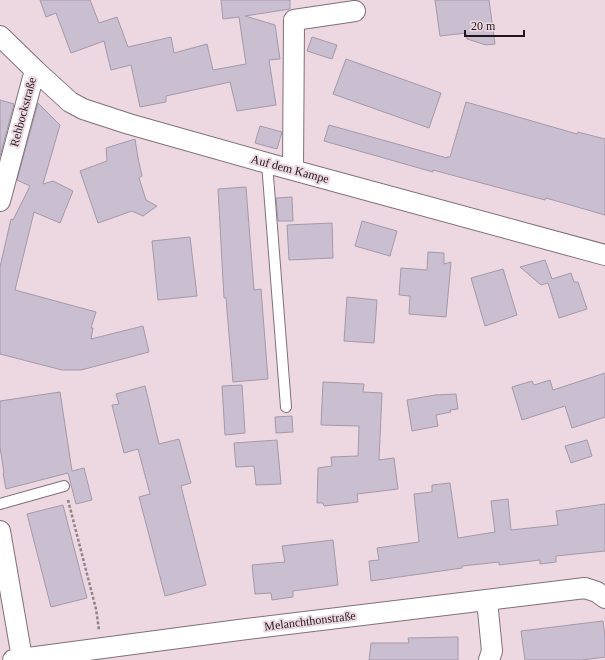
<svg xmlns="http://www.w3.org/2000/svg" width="605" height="660" viewBox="0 0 605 660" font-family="Georgia,serif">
<rect width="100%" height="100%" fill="#edd8e2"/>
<path fill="#cabfd1" stroke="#a399a9" d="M40,0H90L99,23L117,17L128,47L171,37L174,53L207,44L213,70L246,64L239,17L223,19L221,0H290V9L245,16L275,25L280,59L269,60L276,105L237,111L230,82L166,96V102L140,107L131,65L111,70L104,41L71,53L56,13L46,17Z
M435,0H489L495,44L486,45L467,39L466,33L440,36Z
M312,37L337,45L332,59L307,51Z
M346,59L441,93L429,128L333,94Z
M0,100L14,104L0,156Z
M466,102L577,134L578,132L605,139V215L546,198L545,200L433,170V172L324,141L329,125L447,158V157H450Z
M38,103L60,125L43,184L53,181L73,191L60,223L34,212L15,290L96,312L91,328H93L91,339L143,326L149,352L81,370H62L0,354V267L11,219L13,220L30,186L17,180Z
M260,126L282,132L277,149L255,143Z
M135,139L138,158L142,176L139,178L146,200L157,206L143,216L132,211L98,223L80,171L107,161L106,148Z
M246,187L254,290L261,289L268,379L233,382L226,298H224L218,189Z
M292,197L293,221H278L276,198Z
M362,221L397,231L390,256L355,246Z
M332,223L333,258L289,260L287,225Z
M190,237L197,296L158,300L152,241Z
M428,252L444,253V264L451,262L446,317L409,314L410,296L399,295L401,268L427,270Z
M545,260L552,279L571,273L574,282H578L587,309L559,318L548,283L541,285L520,267Z
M503,269L517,315L485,326L471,278Z
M347,297L377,300L374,343L344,341Z
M605,373V417L572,428L565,406L522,420L512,387L532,381L534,385L550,380L553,390Z
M323,382L364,384L363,392L382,393L379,460L394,458L398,489L357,494L358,502L324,506L323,503H317L318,468L332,466L331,457L358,456L359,426L321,425Z
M242,385L245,433L225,435L222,386Z
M145,386L159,444L179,439L191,483L181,486L206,585L165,596L139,497L150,494L138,449L124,453L112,405L119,404L116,394Z
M60,392L72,471L84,468L92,500L76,504L68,473L6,489L3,473H4L0,447V401Z
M456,394L458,409L450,410L451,412L436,415L438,426L412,431L407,400L435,395Z
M292,416L293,432L276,433L275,417Z
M277,440L281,484L256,485L254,466L236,467L234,443Z
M587,440L592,456L571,463L565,446Z
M450,483L458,538L495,532L491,501L508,499L511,530L558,525L556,511L605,504V551L556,556V562L540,564V560L499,565V562L462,566V568L371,581L369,561L379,560L377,548L419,542L414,494L432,492V485Z
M63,505L87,598L51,607L27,514Z
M333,540L338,585L293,591V597L272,600L271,593L255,594L252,565L285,562L282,546Z
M603,621L605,638V657L582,660H525L521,631Z
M458,637V660H369L371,643H409L408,638Z"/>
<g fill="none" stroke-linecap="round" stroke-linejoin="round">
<defs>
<path id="service" d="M267,163L286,407
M0,504L64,486"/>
<path id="minor" d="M0,36L35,70L70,102L83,109L129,124L267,163L605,255
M293,169L294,20L355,11
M0,201L35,70
M0,531L22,658
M487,600L492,651L489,660
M13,660L239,630L585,588L597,592L605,598"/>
</defs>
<use href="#service" stroke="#816f78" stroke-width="12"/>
<use href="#minor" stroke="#816f78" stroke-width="22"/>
<path stroke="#92838a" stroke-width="2.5" stroke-dasharray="3 2" stroke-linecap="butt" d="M68,500L96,609L99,630"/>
<use href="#service" stroke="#fff" stroke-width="10"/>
<use href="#minor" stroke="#fff" stroke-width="20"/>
</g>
<g text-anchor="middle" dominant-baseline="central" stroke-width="4" stroke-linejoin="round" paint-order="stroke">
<g font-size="12" fill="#1f181b" stroke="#edd8e2">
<text transform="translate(23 112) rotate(-75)">Rehbockstraße</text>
<text transform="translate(290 169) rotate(15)">Auf dem Kampe</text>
<text transform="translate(310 621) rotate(-7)">Melanchthonstraße</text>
</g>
</g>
<path d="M465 30v6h59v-6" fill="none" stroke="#1f181b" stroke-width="2"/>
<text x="471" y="30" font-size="12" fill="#1f181b" stroke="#edd8e2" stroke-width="3" paint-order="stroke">20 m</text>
</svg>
